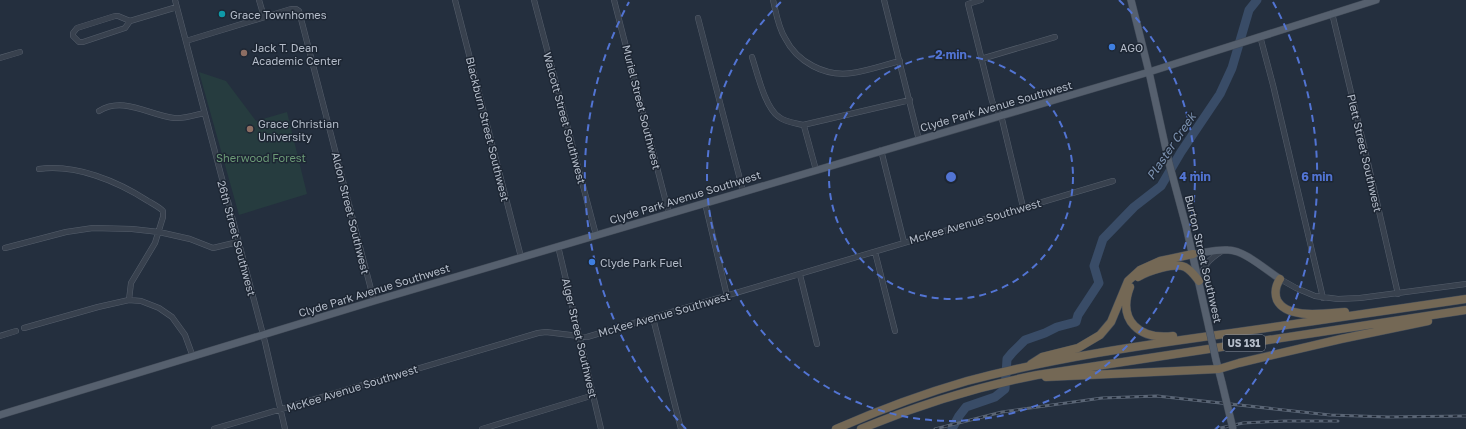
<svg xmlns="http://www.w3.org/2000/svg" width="1466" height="429" viewBox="0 0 1466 429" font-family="'Golos Text',sans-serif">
<rect width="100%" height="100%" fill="#242f3e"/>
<path fill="#263c3f" d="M199,72L226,81L256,121L287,112L307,194L239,215Z"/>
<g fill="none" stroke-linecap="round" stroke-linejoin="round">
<path stroke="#394c67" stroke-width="9" d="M952,429L959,416L966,407L995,397L1005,389L1007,359L1012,353L1025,340L1045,333L1057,327L1076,322L1078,315L1099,283L1094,266L1103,239L1134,207L1161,186L1181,152L1220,94L1232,68L1249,10L1257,0"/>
<defs>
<path id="minor" d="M175,0L265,342L285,429
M259,0L264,17
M455,0L521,257
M534,0L596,235
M614,0L669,214
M773,0C776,12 778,27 785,38C797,62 825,77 852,73C868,71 884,65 900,61
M884,0L919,140
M981,0L968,4L992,101L994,106L1001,115L1023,207
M1332,13L1368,163L1398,294
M698,18L743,191
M130,21L125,28L83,42H79L73,36V33L77,28L115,16H118L130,21L177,7
M1260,36L1273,85L1323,298
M186,41L291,9H296L299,11L374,301
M752,57C757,72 765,108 779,117C785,122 795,123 803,125L804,126L816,170
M0,58L20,52
M981,59L1055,37
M99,111C123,96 149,115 174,118C184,119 195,115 204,113
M803,125L910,100
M881,150L904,242
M39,169C76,164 117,181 148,201C153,204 159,207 163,211V217L155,243L131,283L129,300
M705,203L727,296
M558,246L601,429
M5,248L66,232L93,228L132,229L159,232L190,239L213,248L238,242
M875,252L895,331
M800,275L817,344
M1280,279L1296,288L1315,296L1338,299L1360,298L1466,284
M1199,281C1204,265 1208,260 1222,251
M653,318L681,429
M24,328L98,307L129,300L141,301L159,308L172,317L185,335L193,357
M0,336L16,331
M214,429L538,333L546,332L587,337L1113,181
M482,429L594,395"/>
<path id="major" d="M1131,0L1149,72L1169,163L1186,226L1209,328
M1193,254C1204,253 1216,249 1228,250C1244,250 1266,270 1280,279
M1216,360L1222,383
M0,415L374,301L1149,72L1376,0"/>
<path id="highway" d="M1138,277C1148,271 1175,262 1185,267C1191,270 1195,276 1199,281
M1280,279C1276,285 1274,292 1277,300C1287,320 1326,313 1345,312
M1130,287C1117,321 1140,340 1173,336
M1031,364L1042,357L1078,348L1100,335L1111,322L1128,281L1140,270L1160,261L1193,254
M1046,377L1219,369L1239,363L1341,339L1428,321
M836,429C879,410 922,394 967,381C1053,358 1143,345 1232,333C1310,322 1388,311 1466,299
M861,429C918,405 977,387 1037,375L1466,310"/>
</defs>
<use href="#minor" stroke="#565f6c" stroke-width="6"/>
<use href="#major" stroke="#414a57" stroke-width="8"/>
<use href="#highway" stroke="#434c59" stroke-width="9"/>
<use href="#minor" stroke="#38414e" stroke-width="5"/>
<use href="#major" stroke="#56606e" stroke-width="7"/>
<use href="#highway" stroke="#746855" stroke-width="8"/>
<defs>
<path id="rail" d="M935,429L1002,412L1102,398L1157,396L1330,415L1388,417L1466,416
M1216,429L1243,423L1285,421H1338"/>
</defs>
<use href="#rail" stroke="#5a6575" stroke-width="3"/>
<use href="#rail" stroke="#1d2633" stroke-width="1.5" stroke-dasharray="4.5" stroke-linecap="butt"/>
<defs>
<path id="major-bridge" d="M1209,328L1216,360
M1222,383L1233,429"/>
</defs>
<use href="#major-bridge" stroke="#414a57" stroke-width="8" stroke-linecap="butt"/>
<use href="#major-bridge" stroke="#56606e" stroke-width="7"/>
</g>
<g fill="none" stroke="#5274d3" stroke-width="2" stroke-dasharray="7 5">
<circle cx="951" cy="177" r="122"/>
<path d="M1119 0A244 244 0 1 1 783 0"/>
<path d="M686 429A366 366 0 0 1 629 2M1273 2A366 366 0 0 1 1216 429"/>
</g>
<circle fill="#0f9aa8" stroke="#1d2633" stroke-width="1.5" cx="222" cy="14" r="4"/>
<g fill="#3f7fe0" stroke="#1d2633" stroke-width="1.5">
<circle cx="1112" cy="47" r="4"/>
<circle cx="592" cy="262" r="4"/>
</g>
<g fill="#8d6e63" stroke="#1d2633" stroke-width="1.5">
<circle cx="244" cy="53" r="4"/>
<circle cx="250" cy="129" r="4"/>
</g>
<g text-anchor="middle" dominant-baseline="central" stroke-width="3" stroke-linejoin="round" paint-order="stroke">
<rect fill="#1d2633" stroke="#878f9c" stroke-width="1" x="1223" y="335" width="42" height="16" rx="3"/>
<g font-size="10" font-weight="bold" fill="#b4bcc9">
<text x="1244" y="343">US 131</text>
</g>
<g font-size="11" fill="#b4bcc9" stroke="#1d2633" text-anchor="start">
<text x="230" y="14">Grace Townhomes</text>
<text x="252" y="47">Jack T. Dean<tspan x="252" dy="13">Academic Center</tspan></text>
<text x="1120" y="47">AGO</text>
<text x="258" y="123">Grace Christian<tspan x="258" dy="13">University</tspan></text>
<text x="600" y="262">Clyde Park Fuel</text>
</g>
<g font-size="11" fill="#b4bcc9" stroke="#1d2633">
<text transform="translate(996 106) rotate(-16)">Clyde Park Avenue Southwest</text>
<text transform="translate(642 107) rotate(76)">Muriel Street Southwest</text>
<text transform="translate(565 118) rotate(75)">Walcott Street Southwest</text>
<text transform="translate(488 129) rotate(76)">Blackburn Street Southwest</text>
<text transform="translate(1365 153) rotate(77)">Plett Street Southwest</text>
<text transform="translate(685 197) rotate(-17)">Clyde Park Avenue Southwest</text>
<text transform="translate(351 213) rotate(76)">Aldon Street Southwest</text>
<text transform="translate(975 221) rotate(-16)">McKee Avenue Southwest</text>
<text transform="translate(237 238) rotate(75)">26th Street Southwest</text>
<text transform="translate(1204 259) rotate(77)">Burton Street Southwest</text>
<text transform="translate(374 290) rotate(-17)">Clyde Park Avenue Southwest</text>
<text transform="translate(664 314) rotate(-16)">McKee Avenue Southwest</text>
<text transform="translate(580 338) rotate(77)">Alger Street Southwest</text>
<text transform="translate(352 388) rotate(-17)">McKee Avenue Southwest</text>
</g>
<g font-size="11" fill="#6b9a76" stroke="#1d2633">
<text x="261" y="157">Sherwood Forest</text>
</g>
<g font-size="12" font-style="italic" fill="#7c92b1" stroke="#1d2633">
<text transform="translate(1171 146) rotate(-56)">Plaster Creek</text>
</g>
</g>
<circle cx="951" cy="177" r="6" fill="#5274d3" stroke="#1d2633" stroke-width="2"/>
<g font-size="12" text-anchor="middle" font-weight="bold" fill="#5274d3" stroke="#1d2633" stroke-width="3" stroke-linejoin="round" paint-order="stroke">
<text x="951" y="59">2 min</text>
<text x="1195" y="181">4 min</text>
<text x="1317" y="181">6 min</text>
</g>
</svg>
